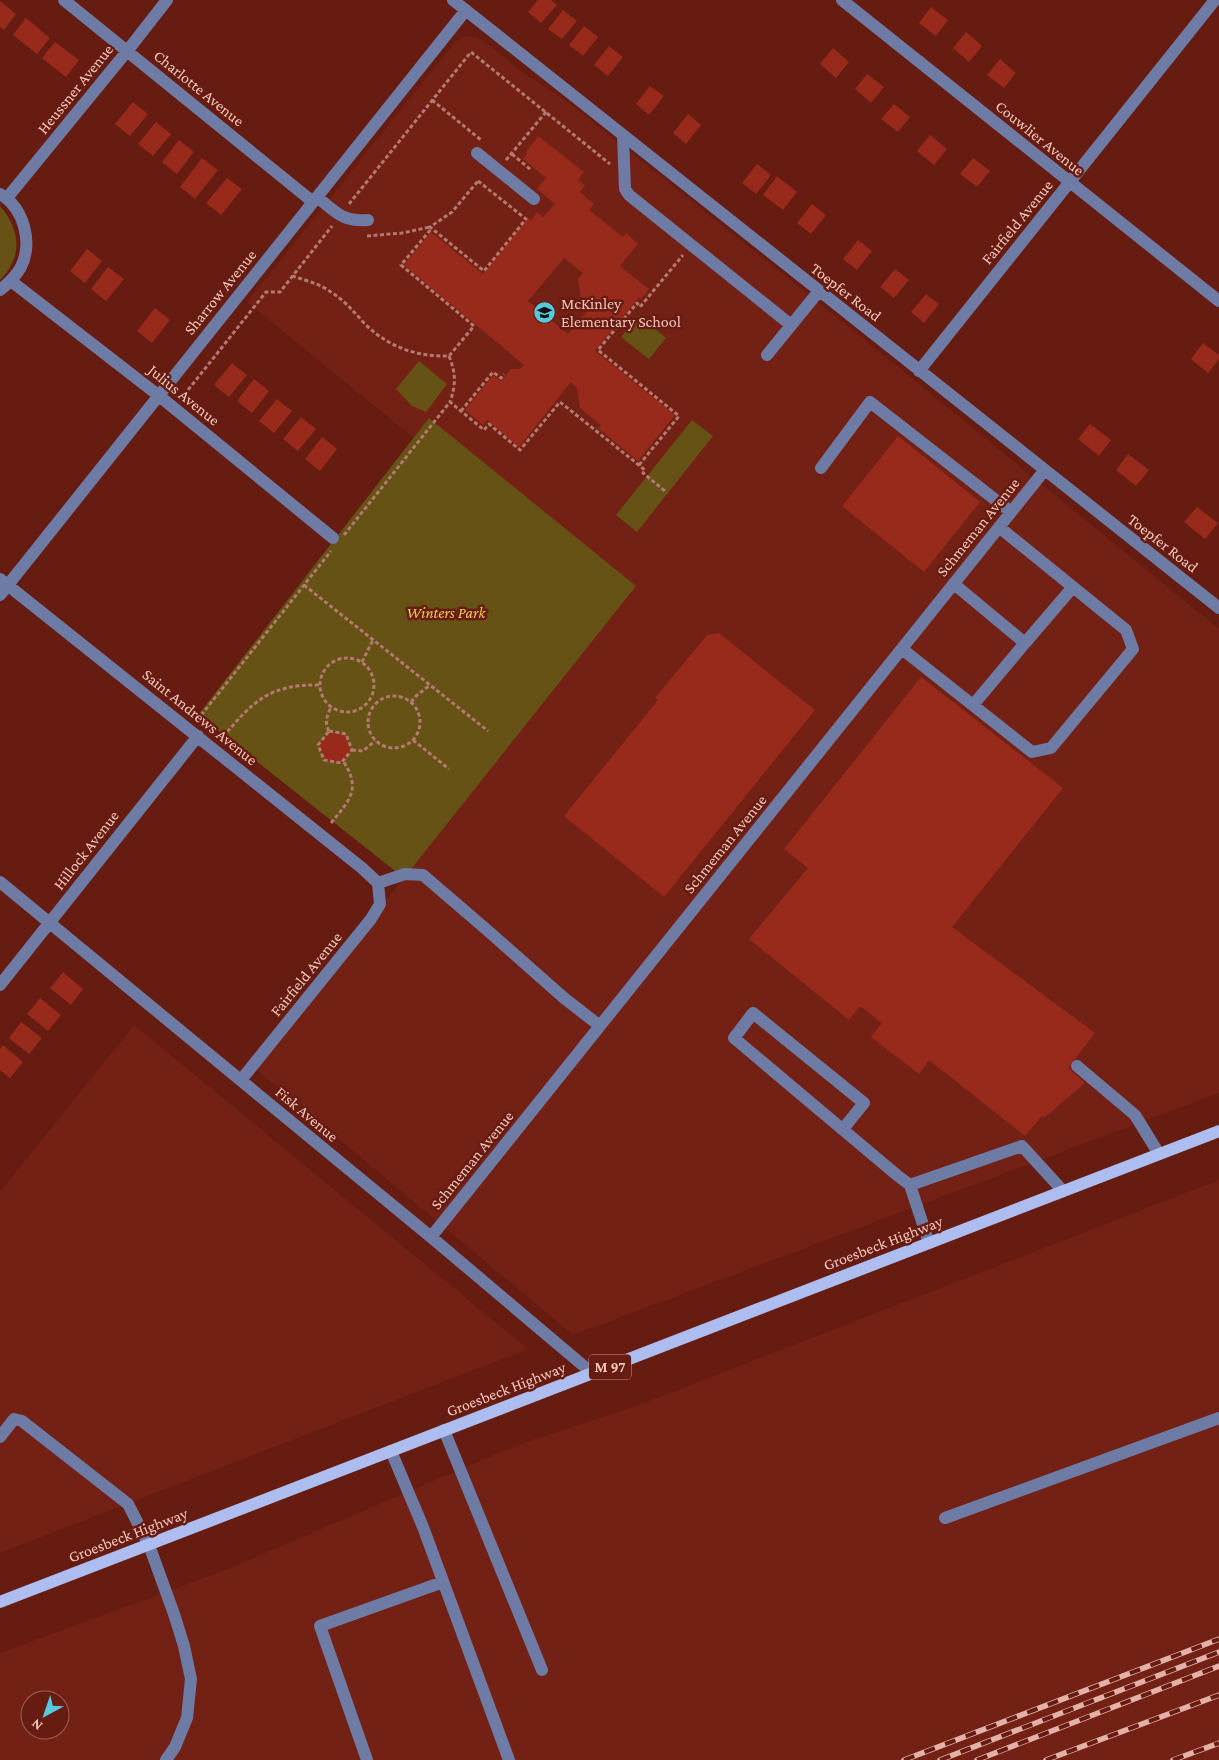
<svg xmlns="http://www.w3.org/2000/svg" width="1219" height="1760" viewBox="0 0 1219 1760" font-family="'Crimson Pro',serif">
<rect width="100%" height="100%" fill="#671c12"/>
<path fill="#742115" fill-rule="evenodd" d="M463,37H476L488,44L518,69L569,103L844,323L1219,629V1093L573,1335L252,1066L404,878L429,418L414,438L247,302L454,43Z
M134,1025L528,1349L0,1553V1192Z
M1219,1180V1760H0V1653L223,1571L520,1444L639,1405ZM30,1700H60V1730H30Z"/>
<path fill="#665214" d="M0,206C21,230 23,257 0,280Z
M639,315L666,338L649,359L621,337Z
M419,361L447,384L426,412L412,406L396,389Z
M429,418L636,586L404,878L198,715Z
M692,420L713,436L637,532L616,515Z"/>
<path fill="#972a1b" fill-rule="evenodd" d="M538,0H551L557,5L541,23L528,12Z
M0,1L16,14L4,30L0,27Z
M931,7L948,20L936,36L919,23Z
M563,10L577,21L562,39L548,29Z
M26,18L50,38L37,54L13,35Z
M584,26L598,37L583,56L569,45Z
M966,32L982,46L969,62L953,48Z
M55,42L79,60L66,77L42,58Z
M609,46L623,57L608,76L594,65Z
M833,48L849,62L836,78L820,64Z
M1000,59L1016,73L1004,88L987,75Z
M867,74L884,87L871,103L855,89Z
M650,86L664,96L649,115L636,104Z
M133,102L148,114L130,136L115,124Z
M894,104L910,117L898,132L881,119Z
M688,114L701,125L686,144L673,133Z
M156,122L171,134L153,156L138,144Z
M930,135L947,149L934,165L917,151Z
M538,136L584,172L578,180L585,185L580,192L594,204L589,210L623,237L626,233L638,244L620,266L649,289L641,299L639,297L595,351L675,415L638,461L598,428L601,425L580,408L577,388L571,382L519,447L487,420L483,425L465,410L493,375L501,381L511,369H520L524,365L404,265L431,232L483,274L528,218L531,220L537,212L543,217L555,204L537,189L546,178L523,159L527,154L526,152ZM564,258L583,273L578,279L582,307L587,311L568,334L528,301Z
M179,140L194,152L177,174L162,162Z
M202,158L218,170L195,199L180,187Z
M973,158L990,171L977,187L960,174Z
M757,164L771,175L756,194L742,183Z
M777,176L797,192L783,210L763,195Z
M227,178L242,189L221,215L206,203Z
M812,204L826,215L811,234L797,223Z
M858,240L872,251L857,270L843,259Z
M87,249L102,261L85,283L70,271Z
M108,267L124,279L106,301L91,289Z
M895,269L909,280L894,298L880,287Z
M926,294L939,304L924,323L911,312Z
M155,308L170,320L152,343L137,331Z
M1203,343L1219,355V359L1208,373L1191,359Z
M232,363L247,375L229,397L214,385Z
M254,379L269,391L252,413L237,401Z
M277,399L292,411L274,433L259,421Z
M301,417L316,429L298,451L283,439Z
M1090,424L1111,440L1099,456L1078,439Z
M898,436L980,502L924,572L842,506Z
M322,437L337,449L320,471L305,459Z
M1128,454L1149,470L1136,486L1116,470Z
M1197,507L1218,523L1205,539L1184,522Z
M719,633L815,710L664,897L564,816L658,700L655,698L707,635Z
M921,677L1063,788L952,927L1095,1033L1068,1068L1085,1083L1045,1117L1042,1116L1025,1136L929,1060L919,1074L871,1037L882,1023L860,1006L849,1020L749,939L808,868L784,849Z
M330,732L345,735L351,751L341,763L325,760L319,745Z
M63,972L83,989L71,1005L50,988Z
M40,998L61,1015L48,1031L27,1014Z
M21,1022L42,1038L29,1054L9,1038Z
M3,1045L23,1062L10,1078L0,1070V1049Z"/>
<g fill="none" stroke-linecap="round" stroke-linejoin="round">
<path stroke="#b47970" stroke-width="3" stroke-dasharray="4 2.5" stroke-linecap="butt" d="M432,100L481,140
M512,154L531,170
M506,160L546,112
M478,181L526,219L484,271L430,227L452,212Z
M349,204L471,52L610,164
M367,236L402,233L430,227
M292,276C305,280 320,284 331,292C345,301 354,312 365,324C388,347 417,357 449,356L474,326L401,265L432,228
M449,356C456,373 456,385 450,402
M184,395L266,292H280L332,226
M461,411L493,372L501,378L504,374
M639,465L679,416L598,350L637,303L640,307L683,255
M344,535L450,402L484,430L489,424L520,450L560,402L645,470L643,473L665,491
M304,585L488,731
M320 685a27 27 0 1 1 54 0a27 27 0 1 1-54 0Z
M362,662L373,640
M368 722a26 26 0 1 1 52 0a26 26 0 1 1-52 0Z
M411,702L416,696L430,685
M201,720L199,718L331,551
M329,731L346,734L352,750L341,763L324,760L318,745Z
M329,731C324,722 327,716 331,707
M223,737C253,701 270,684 320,685
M413,740L449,769
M352,750L363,751L375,741
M331,823C349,801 362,789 343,761"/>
<path stroke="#6e7ba5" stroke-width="12" d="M64,0L313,202
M453,0L1219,608
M842,0L1219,301
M623,136L625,189L629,195L791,325
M477,153L534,199
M0,194C24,208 33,242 21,267C16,276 9,283 0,290
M317,197C336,212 342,222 368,220
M7,198L128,50L167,0
M11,281L158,395L333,538
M767,355L819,291
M919,371L1215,0
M821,468L870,402L1011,512
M0,579L362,868L378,883
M954,584L1025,643L973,705
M0,595L466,10
M1025,643L1073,587
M902,649L1032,752L1051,748L1133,649L1126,630L999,527
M0,882L431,1237L592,1373
M378,883L405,874L423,875L487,930L564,998L600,1026
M0,985L198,736
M1077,1066L1135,1115L1159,1154
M241,1080L371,919L380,904L378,883
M843,1129L864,1103L753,1013L734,1038L898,1176L910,1185
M431,1237L1044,471
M929,1243L910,1185L1022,1146L1063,1191
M444,1430L542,1670
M0,1437L14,1419L22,1421L128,1504L149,1545L174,1614L184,1646L191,1679L187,1718L175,1747L166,1760
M391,1451L423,1527L509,1760
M945,1518L1219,1418
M367,1760L320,1626L443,1582"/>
<path stroke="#adbdf0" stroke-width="12" d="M0,1602L1219,1131"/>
<defs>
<path id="rail" d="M904,1760L1219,1639
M940,1760L1219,1652
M977,1760L1219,1666
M1046,1760L1219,1695
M1173,1760L1219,1743"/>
</defs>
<use href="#rail" stroke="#e3b1a8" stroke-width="5.5"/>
<use href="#rail" stroke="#671c12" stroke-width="4" stroke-dasharray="11" stroke-linecap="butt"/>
</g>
<defs>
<symbol id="school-disc" viewBox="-11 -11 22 22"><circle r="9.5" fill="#55cade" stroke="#671c12"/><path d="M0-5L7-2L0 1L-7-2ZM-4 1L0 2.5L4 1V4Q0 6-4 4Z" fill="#111"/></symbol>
</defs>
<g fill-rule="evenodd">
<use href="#school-disc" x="532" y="300" width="25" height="25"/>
</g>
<g text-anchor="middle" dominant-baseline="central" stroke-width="5" stroke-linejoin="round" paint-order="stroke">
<rect fill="#671c12" stroke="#ca938a" stroke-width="1" x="589" y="1354.5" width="42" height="25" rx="4"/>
<g font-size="15" font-weight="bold" fill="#f4c6bd">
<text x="610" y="1367">M 97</text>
</g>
<g font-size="16" fill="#f4c6bd" stroke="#671c12">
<text transform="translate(199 88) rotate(39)">Charlotte Avenue</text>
<text transform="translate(75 89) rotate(-51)">Heussner Avenue</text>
<text transform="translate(1040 138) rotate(39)">Couwlier Avenue</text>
<text transform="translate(1017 222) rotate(-51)">Fairfield Avenue</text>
<text transform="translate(220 292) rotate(-51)">Sharrow Avenue</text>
<text transform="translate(846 292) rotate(38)">Toepfer Road</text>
<text transform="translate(184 395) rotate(39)">Julius Avenue</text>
<text transform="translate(978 527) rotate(-51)">Schmeman Avenue</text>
<text transform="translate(1163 543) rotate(38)">Toepfer Road</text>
<text transform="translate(200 717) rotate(39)">Saint Andrews Avenue</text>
<text transform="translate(725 844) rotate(-51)">Schmeman Avenue</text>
<text transform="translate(86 850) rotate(-52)">Hillock Avenue</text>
<text transform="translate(306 974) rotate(-51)">Fairfield Avenue</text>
<text transform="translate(307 1114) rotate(40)">Fisk Avenue</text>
<text transform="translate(472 1160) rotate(-51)">Schmeman Avenue</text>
<text transform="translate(883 1243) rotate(-21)">Groesbeck Highway</text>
<text transform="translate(506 1389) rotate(-21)">Groesbeck Highway</text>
<text transform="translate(128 1535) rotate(-21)">Groesbeck Highway</text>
</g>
<g font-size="16" fill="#f4c6bd" stroke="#671c12" text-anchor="start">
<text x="561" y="303">McKinley<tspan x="561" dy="18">Elementary School</tspan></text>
</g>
<g font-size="16" font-style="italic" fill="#efc951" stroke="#671c12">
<text x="446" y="612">Winters Park</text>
</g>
</g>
<g transform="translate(45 1715) rotate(220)"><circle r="24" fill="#671c12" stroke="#9f6056"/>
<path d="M0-4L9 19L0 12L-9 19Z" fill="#55cade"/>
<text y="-8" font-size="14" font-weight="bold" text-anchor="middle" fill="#f4c6bd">N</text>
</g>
</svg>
